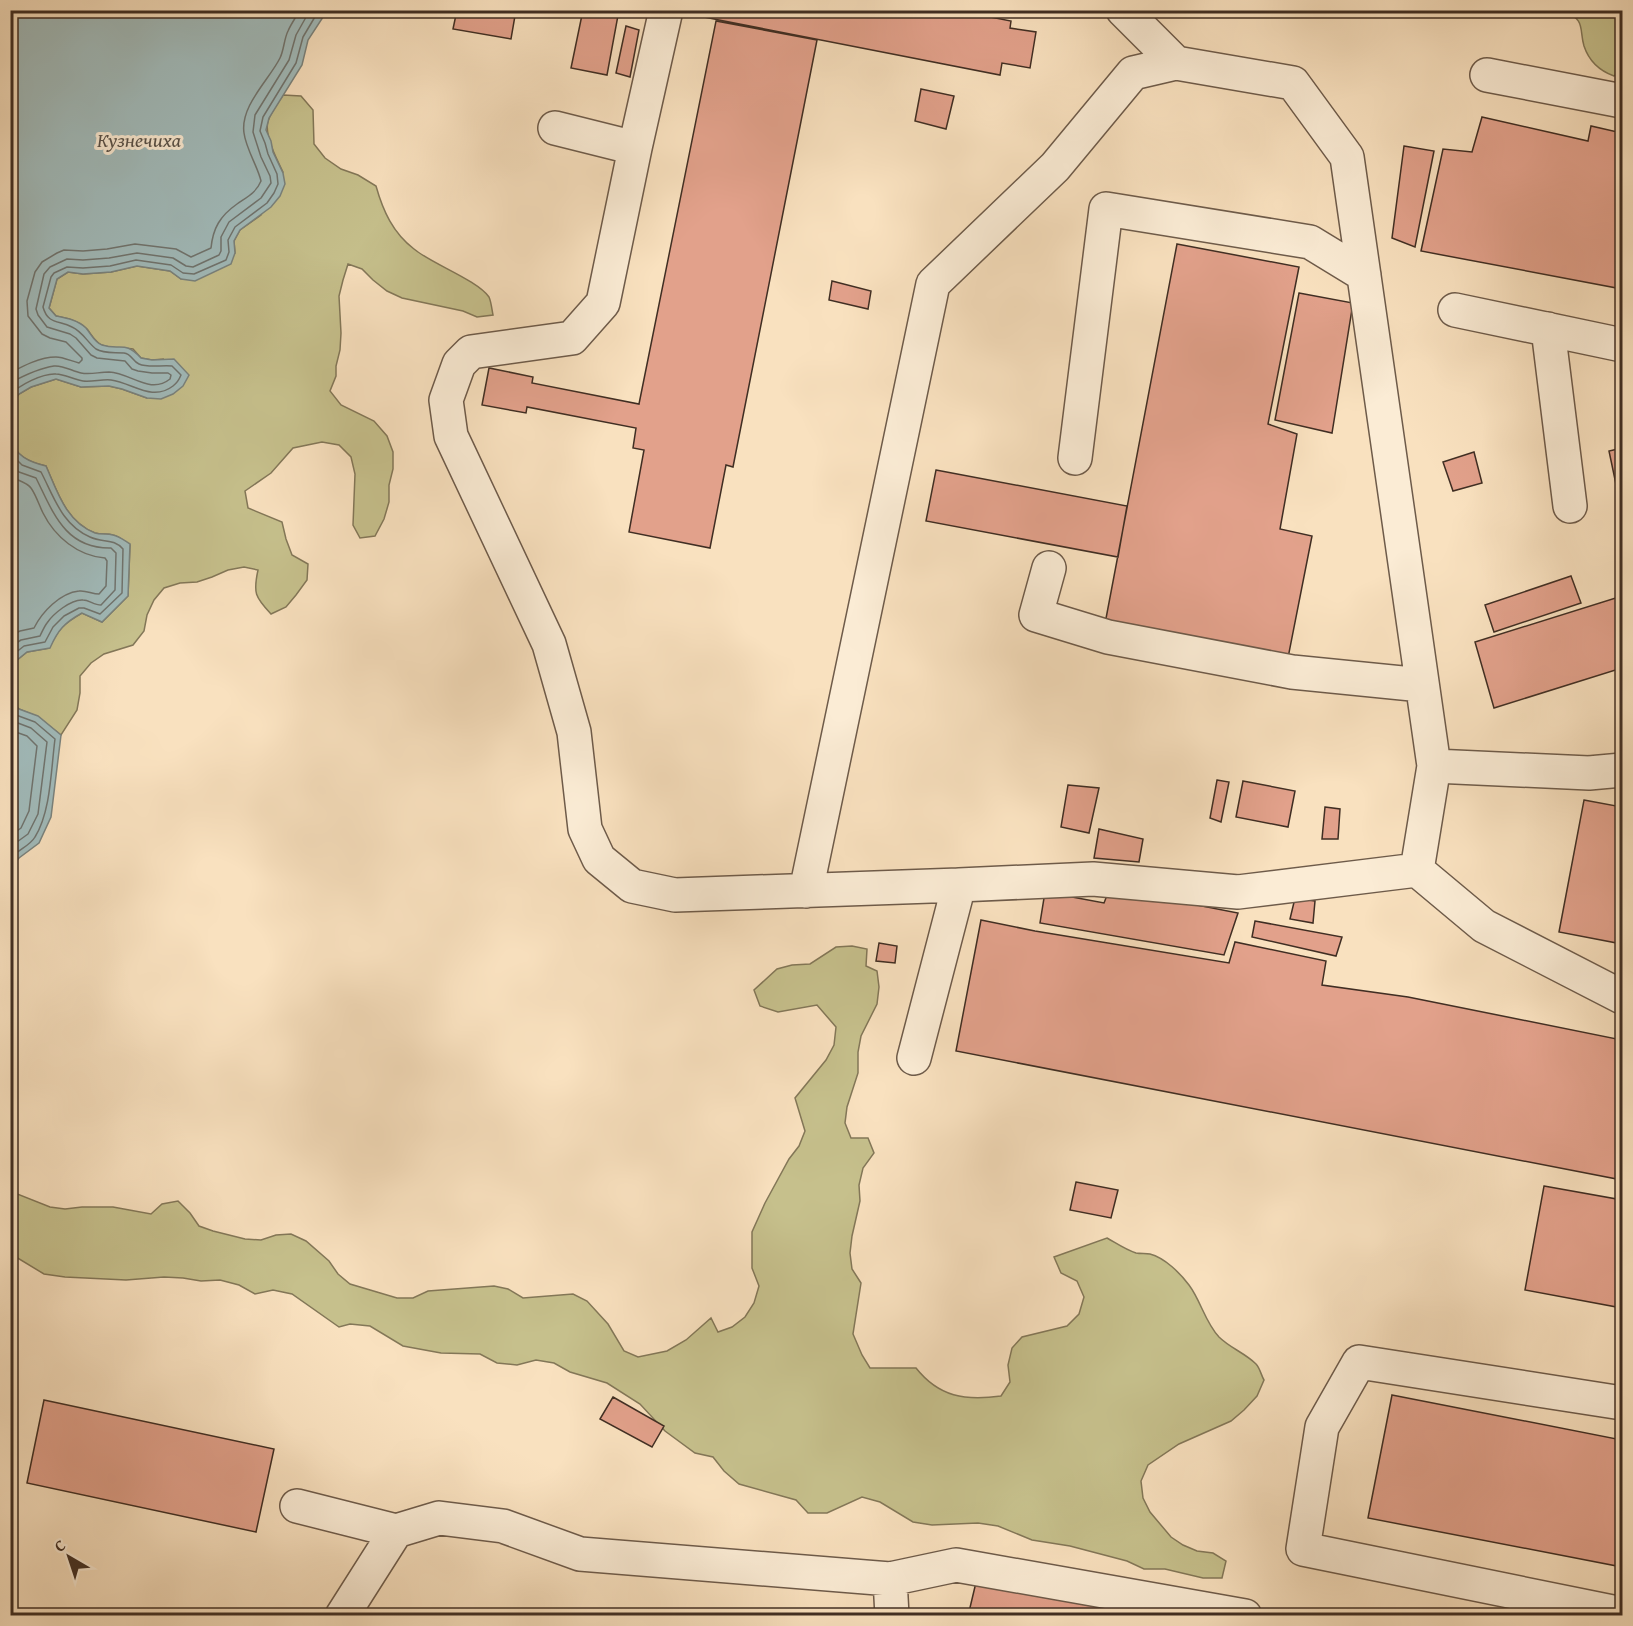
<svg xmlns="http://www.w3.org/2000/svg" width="1633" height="1626" viewBox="0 0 1633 1626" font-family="'Gentium Book Plus',serif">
<rect width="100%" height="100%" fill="#f9e1bf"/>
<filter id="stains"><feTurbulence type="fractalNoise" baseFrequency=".00333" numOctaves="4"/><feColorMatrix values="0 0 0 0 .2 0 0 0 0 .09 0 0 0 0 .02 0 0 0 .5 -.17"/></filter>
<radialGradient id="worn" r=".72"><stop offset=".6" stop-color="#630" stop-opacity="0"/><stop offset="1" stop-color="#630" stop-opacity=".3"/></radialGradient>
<path fill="#c6c08c" stroke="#837758" stroke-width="1.5" d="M1564,11H1622V71L1614,76C1600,71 1589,61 1584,46C1579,29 1586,20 1564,11Z
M283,95L301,96L313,110L314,144L325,158L341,169L358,175L376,186C383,211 393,233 414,249C432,264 477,280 489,297C491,301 492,310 493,315L477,317L463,311L402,298L387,291L373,280L362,269L348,264L343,280L339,296L341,333L340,350L336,366V376L330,391L341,405L374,421L387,436L393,452V469L389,485V502L384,519L375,536L360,538L353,525L355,474L351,457L339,445L322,442L293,448L271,473L245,491L248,508L282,522L286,539L292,555L308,564L307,580L296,595L286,607L271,614C255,597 253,593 258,570L244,567L228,570L212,577L197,582L180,583L164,588L154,600L147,615L144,631L133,645L104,654L91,663L80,676V693L77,710L61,735L38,717L19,709L11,702V665L27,652L49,648C58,629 64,623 82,613L102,622L128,596L130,545C125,542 119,536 113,535C107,533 102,535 95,533C66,522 57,491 46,466C5,457 11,438 11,404L19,394L31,387L56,379L81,387L109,386L122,389L147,398L163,359L152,360L141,358L133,349C125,348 106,348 100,344C94,340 91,334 87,329C79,321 67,318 56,316L49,308L57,279L68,272L83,274L111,272L137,266L170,271L181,279L235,253L234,241L240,230L261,215L283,172C277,160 264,135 268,121C271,112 278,103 283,95Z
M852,946L867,949L866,966L877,971L879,987L877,1004L861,1036L858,1052V1073L847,1107L845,1123L851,1138H868L874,1153L863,1168L859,1185L860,1201L852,1236L850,1253L852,1269L861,1283L853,1334L862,1355L870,1368H916C939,1397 965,1401 1001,1396L1010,1382L1008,1365L1012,1348L1022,1337L1067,1326L1079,1314L1084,1297L1077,1281L1061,1273L1054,1257L1107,1238C1116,1243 1126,1250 1136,1253C1141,1254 1146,1253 1150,1254C1165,1258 1180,1273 1189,1285C1201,1301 1205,1322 1219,1337C1230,1348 1245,1353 1256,1364C1260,1368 1261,1375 1264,1380L1257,1396L1244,1410L1231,1421L1179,1444L1148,1465L1141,1481L1143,1498L1150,1512L1171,1537L1183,1545L1197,1551L1213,1553L1226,1561L1222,1578H1203L1165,1569H1144L1127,1561L1070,1546L1032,1540L998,1526L978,1523L932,1525L913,1522L880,1502L862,1497L827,1513H808L796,1500L739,1484L724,1471L713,1457L695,1453L665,1431L640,1404L607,1383L570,1372L554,1363L536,1360L517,1365L497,1363L480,1354L441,1353L403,1346L370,1326L350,1324L339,1327L292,1294L273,1290L255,1294L239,1285L220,1280L201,1281L183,1278L164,1277L126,1280L65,1277L44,1274L11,1254L10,1191L50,1207L65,1209L82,1207H113L151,1214L162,1204L178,1201L190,1213L199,1226L213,1231L245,1239L261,1240L276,1235L291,1234L306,1241L329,1261L338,1274L350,1284L397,1298H413L428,1291L494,1286L508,1289L523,1298L573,1294L587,1301L608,1324L624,1351L638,1357L667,1351L686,1340L711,1318L718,1332L732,1327L745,1317L754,1303L759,1286L752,1268V1232L765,1203L789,1159L799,1146L805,1131L795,1098L826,1060L834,1045L836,1027L817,1005L778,1012L760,1006L754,990L777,969L792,965L810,964L836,947Z"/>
<path fill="#a1bbbb" stroke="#7a837e" stroke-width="1.5" d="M11,10L327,11L308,40L302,65L269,118L266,130L271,141L273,152L283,173L285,184L280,196L271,207L240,230L234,241L235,253L231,264L195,281L181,279L170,271L137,266L111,272L83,274L68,272L57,279L49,308L56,316C66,318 78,320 86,328C91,334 95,343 102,345C120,351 125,340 141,358L152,360L174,359L189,375L183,386L173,394L161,399L147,398L122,389L109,386L81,387L56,379L31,387L19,394L11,404Z
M10,439C16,456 29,462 46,466C57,491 66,522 95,533C101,535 107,533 113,535C119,536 125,541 130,544L128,596L102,622L82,613C64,623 58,630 50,648L27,652L11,665Z
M11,702L19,709L38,716L61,735L51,817L39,843L19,858L11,868Z"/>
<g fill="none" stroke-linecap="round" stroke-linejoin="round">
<path stroke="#70746f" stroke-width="1.5" d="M10,373C23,366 40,357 56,357C63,357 71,361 79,363L82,360V358L66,342L50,338L42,334L28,316L27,301L35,272L42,262L57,253L64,250L83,251L107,249L135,244L176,249L191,257L211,248C213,228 220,216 237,204C247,197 256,193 261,181C258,167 246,149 244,133C240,106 269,80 280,58C284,50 284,39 288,31C291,24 296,17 300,10
M10,383C23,376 39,368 54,366C63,365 72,371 81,373C90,375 99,372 109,372C131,373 150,395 170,379L171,375L168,373H152L138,371L132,369L125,361L97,358L91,355L76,338L70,334L47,327L38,315L36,309L44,274L50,267L67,259L83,260L109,258L137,253L173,258L186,266L193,267L219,255L221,251V237L229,222L261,198L271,183L270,176L261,157L253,132L255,115L289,60L296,35L310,10
M10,395C19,385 43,373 56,374C65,374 74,380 83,381C93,382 102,379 111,380C133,383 152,402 173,386C177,383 179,380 181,375L172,366C161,365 148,368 139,364C132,361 132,354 124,353C115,352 104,354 96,349C87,342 83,332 72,327C59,320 48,325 43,307L51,277L54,273L67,267L83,268L110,266L136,260L171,265L183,273L194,274L226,260L229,252L228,240L235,227L267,203L274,193L278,184L277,174L268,154L265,143L260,131L263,117L296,63L303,37L319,10
M10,453L22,465L41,472C54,497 62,525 90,537C103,543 114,538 123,549L122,593L100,614L84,608H79L64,616L53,627L45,642L24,646L10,657
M10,464L19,472L36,478C53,512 65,549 111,548L116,553L115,590L101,605C94,605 89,600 83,600C71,599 53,614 47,623C44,627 42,632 40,636L21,640L10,647
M10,476C16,480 27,482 31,488C36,495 39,505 43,513C55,537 78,556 105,558L107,561L106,586L99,594C92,594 86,590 79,591C60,593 42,612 34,628L20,631L10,636
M10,710L16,715L35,722L55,739C51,769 51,811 35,837C30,846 17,850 10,859
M10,720L31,728L47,742L38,814L28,834L10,847
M10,730L27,736L37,746L29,811L21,828L10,836"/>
</g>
<path fill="#e2a18b" stroke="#402e23" stroke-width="1.5" d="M457,10H516L511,39L453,29Z
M583,10H619L607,75L571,68Z
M684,10H955L1011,21L1010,28L1036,32L1030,68L1002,63L1000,75L683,13Z
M716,21L817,40L733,467L726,465L710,548L629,532L644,450L633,448L636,428L527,407L526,413L482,405L489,368L533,377L532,383L639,404Z
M626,26L639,30L630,77L616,73Z
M921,89L954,96L946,129L915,121Z
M1482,117L1588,141L1591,126L1622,133V289L1421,251L1443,149L1472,152Z
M1404,146L1434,151L1415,247L1392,238Z
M1177,244L1299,267L1268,424L1297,434L1280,529L1312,536L1287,663L1104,629Z
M832,281L871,291L868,309L829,300Z
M1299,293L1353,303L1332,433L1275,420Z
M1622,448V513L1609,451Z
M1474,452L1482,483L1453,491L1443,462Z
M936,470L1127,506L1118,557L926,521Z
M1571,576L1581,603L1494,632L1485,605Z
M1622,596V668L1494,708L1475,642Z
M1217,780L1229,782L1221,822L1210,818Z
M1243,781L1295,791L1288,827L1236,817Z
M1068,785L1099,788L1089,833L1061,827Z
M1584,800L1622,807V944L1559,932Z
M1325,807L1340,809L1338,839H1322Z
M1099,829L1143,839L1139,862L1094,858Z
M1110,888L1238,913L1224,955L1040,923L1045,892L1104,903Z
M1295,898L1315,901L1313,923L1290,919Z
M981,920L1035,931L1229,963L1235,942L1326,961L1322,985L1408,997L1622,1040V1180L956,1051Z
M1255,921L1342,937L1336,956L1252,937Z
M879,943L897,946L895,963L876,961Z
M1076,1182L1118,1190L1111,1218L1070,1210Z
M1544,1186L1622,1200V1308L1525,1290Z
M1392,1395L1622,1440V1567L1368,1518Z
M613,1397L664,1426L652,1447L600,1419Z
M44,1400L274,1449L256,1532L27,1483Z
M978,1574L1163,1616H968Z"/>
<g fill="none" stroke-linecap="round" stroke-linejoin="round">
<defs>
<path id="minor" d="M1123,10L1176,63
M1487,75L1622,101
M555,128L635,148L603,303L572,338L471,352L459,364L446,400L451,436L549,644L574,732L585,829L599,859L632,886L675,895L959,885
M635,148L666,10
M1455,310L1622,345
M1548,329L1570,506
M1075,458L1106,209L1310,242L1364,275
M1049,568L1036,615L1108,637L1292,672L1422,685
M1417,870L1434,766L1589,773L1622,770
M806,891L933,284L1055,167L1133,73L1176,63L1293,83L1347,157L1434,766
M914,1058L959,885L1093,879L1238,892L1417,870L1484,926L1622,997
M1622,1403L1359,1362L1322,1427L1303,1549L1622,1614
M297,1506L396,1531
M890,1579L892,1616
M342,1616L396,1531L439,1518L503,1526L580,1554L890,1579L956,1565L1245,1616"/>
</defs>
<use href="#minor" stroke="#6e5b4a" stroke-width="36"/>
<use href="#minor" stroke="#fbecd5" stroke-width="33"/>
</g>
<g text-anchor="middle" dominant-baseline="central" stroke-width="6" stroke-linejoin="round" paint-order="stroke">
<g font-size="20" font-style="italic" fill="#585149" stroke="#fbecd5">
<text x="139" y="139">Кузнечиха</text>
</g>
</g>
<rect width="1633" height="1626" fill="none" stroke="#f9e1bf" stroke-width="36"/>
<rect x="12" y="12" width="1609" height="1602" fill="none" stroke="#402e23" stroke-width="3"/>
<rect x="18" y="18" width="1597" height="1590" fill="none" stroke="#402e23" stroke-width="1.5"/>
<g transform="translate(69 1557) rotate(321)" stroke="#fbecd5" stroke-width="4.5" paint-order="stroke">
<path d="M0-4.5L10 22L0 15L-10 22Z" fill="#402e23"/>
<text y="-9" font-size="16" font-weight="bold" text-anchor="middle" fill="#402e23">С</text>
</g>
<rect width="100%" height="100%" filter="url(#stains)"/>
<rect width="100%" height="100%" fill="url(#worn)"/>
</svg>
